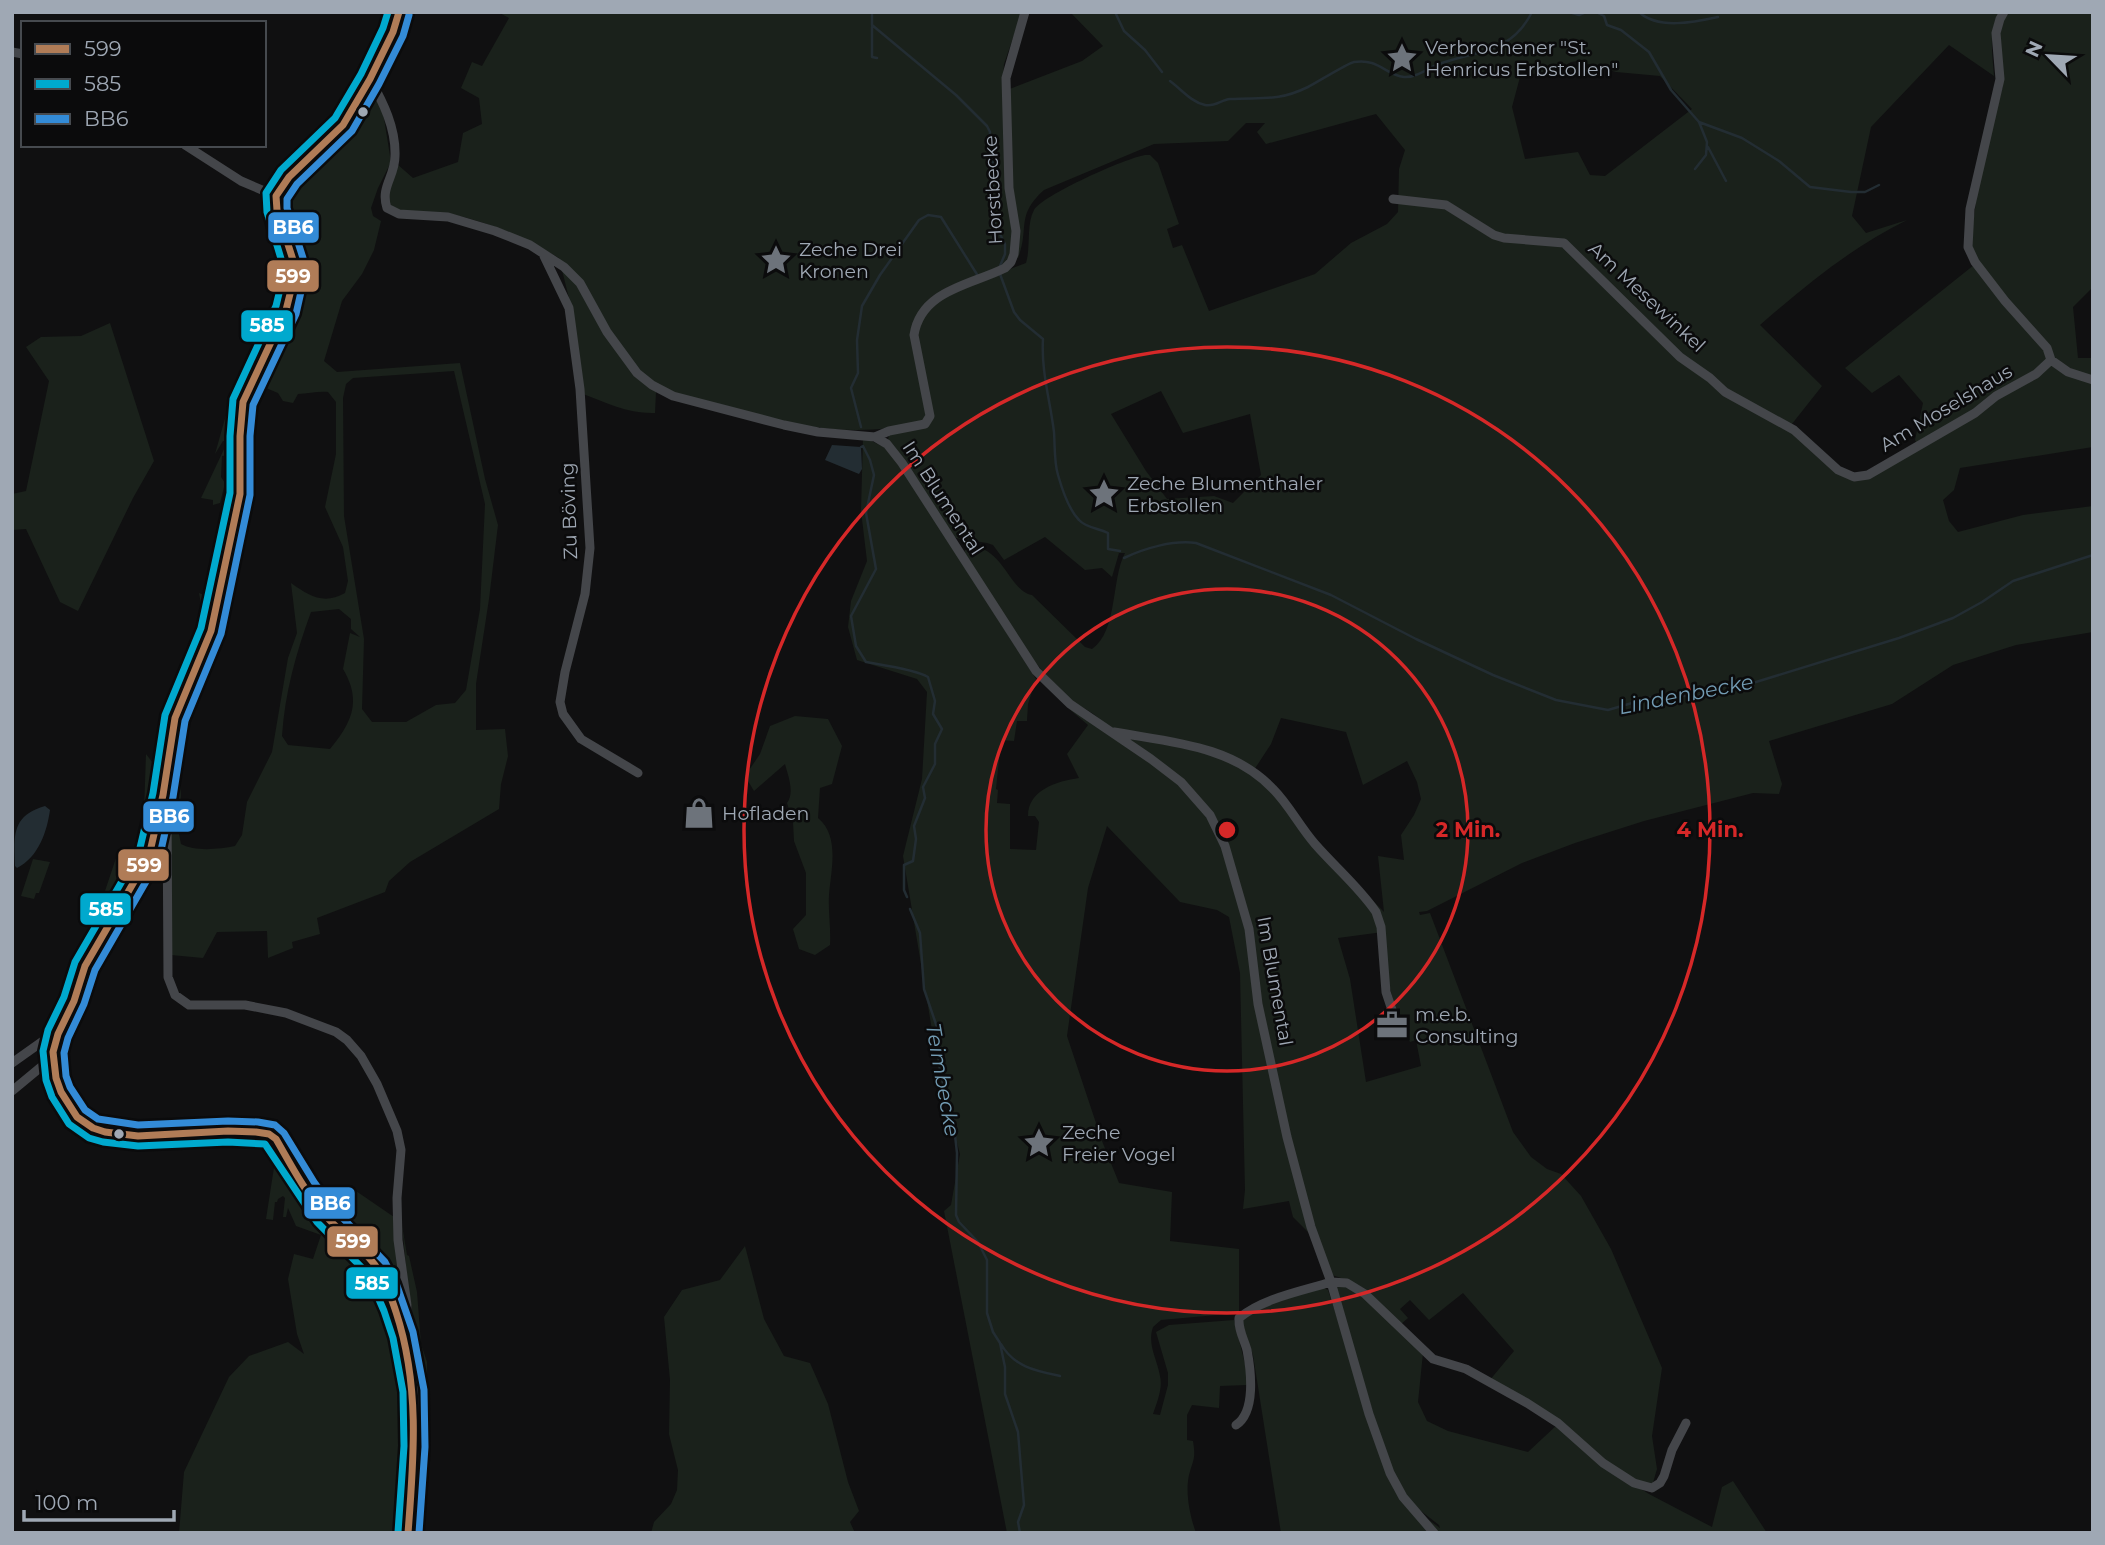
<svg xmlns="http://www.w3.org/2000/svg" width="2105" height="1545" viewBox="0 0 2105 1545" font-family="Montserrat,sans-serif">
<rect width="100%" height="100%" fill="#101011"/>
<path fill="#1a211b" fill-rule="evenodd" d="M498,12H1022L1004,64L1002,89L1007,90L1082,61L1103,46L1070,12H2001C1987,28 1993,57 1994,76L1949,45L1871,127L1852,216L1866,233L1907,220C1852,247 1806,285 1760,325L1822,386L1788,429C1809,446 1839,489 1871,476C1887,469 1903,456 1918,446L1915,440L1923,403L1899,375L1872,393L1845,368L1974,265L2039,344L2043,342L2007,301L1976,260L1970,243L1981,168L2003,86L1999,33L2003,20L2010,12H2093V287L2073,307L2078,358H2093V447L1960,468L1954,490L1943,500L1949,521L1958,532L2023,515L2093,506V632L2016,645L1953,665L1892,704L1769,741L1782,784L1779,794L1753,793L1644,821L1575,843L1522,863L1427,911L1419,912L1420,915L1430,913L1513,1132L1531,1157L1547,1169L1561,1174L1581,1196L1611,1249L1662,1368L1652,1436L1657,1469L1652,1486L1630,1477L1604,1462L1558,1421L1489,1381L1514,1351L1463,1293L1429,1320L1410,1300L1400,1309L1408,1318L1400,1325L1366,1292L1344,1279L1332,1275L1315,1229L1309,1233L1293,1217L1289,1201L1243,1209L1245,1190L1240,973L1229,917L1217,910L1180,902L1107,826L1088,888L1067,1036L1102,1141L1119,1183L1172,1192L1170,1241L1239,1249V1313L1161,1320L1153,1327C1147,1345 1157,1358 1160,1376C1163,1388 1157,1402 1153,1414L1160,1415L1168,1385V1373L1156,1332L1169,1325L1234,1320L1247,1372V1385L1220,1386L1219,1408L1192,1405L1187,1415V1440L1193,1441C1196,1460 1193,1459 1189,1475C1185,1493 1190,1516 1196,1533H1007L944,1211L951,1205L960,1154L940,1078L903,856L922,779L927,692L917,679L857,660L848,627L851,601L867,561L861,511L863,437L884,447L897,461L1036,679L1028,704L1027,721H1017L1014,741L1001,740L996,789L998,790L997,803L1010,804V849L1036,850L1039,822L1035,816H1028C1028,790 1057,781 1079,778L1067,754L1088,725L1068,708L1105,728C1099,712 1081,709 1068,698C1024,657 996,605 964,554L965,550L978,547C1005,555 1011,591 1032,595L1085,647L1092,649C1118,631 1111,579 1125,553H1119L1112,577L1102,568L1085,570L1045,537L1004,560L993,545L987,543L956,538L952,535L917,479L888,440L889,435L893,432L928,426L933,418L917,335L922,315L937,298L935,294C896,326 919,369 928,411L924,420L919,422C853,440 784,424 720,407C699,401 677,397 659,385L656,392L655,413C628,414 607,403 583,394L571,306L559,258C525,238 488,221 449,214C434,211 414,216 400,212C392,209 389,203 387,196L397,164L413,178L458,162L463,133L482,124L479,98L461,88L472,62L482,66L509,18ZM1578,61L1616,72L1660,76L1692,109L1605,176L1590,175L1578,152L1525,159L1512,107L1520,77L1561,68L1571,62ZM1376,114L1405,150L1399,169L1398,212L1387,224L1351,243L1315,274L1209,311L1182,245L1173,248L1167,229L1179,224L1158,163L1150,155H1145C1126,158 1043,195 1034,210C1026,225 1031,247 1026,263L945,294V289C966,282 1005,275 1013,253L1015,258H1018C1030,227 1015,216 1044,190L1154,144L1228,141L1246,123H1265L1257,132L1266,144ZM1161,391L1183,433L1250,414L1261,475L1233,503L1214,496L1167,499L1146,471L1111,414ZM1281,718L1346,732L1363,785L1407,761L1417,782L1421,799L1414,815L1401,835L1404,860L1378,856L1384,912L1319,846L1275,785L1254,770L1271,744ZM1383,932C1385,972 1391,1006 1410,1042L1416,1040L1421,1066L1366,1082L1350,979L1338,938Z
M371,87L382,106L391,162L378,188L371,208L373,216L381,221L374,250L362,274L342,301L324,361L337,372L460,363L485,479L498,525L489,599L476,684V730L505,729L508,756L501,784L499,809L410,862L389,881L385,892L317,918L320,934L292,942L293,948L268,958L267,931L217,932L203,958L171,955V798L168,791L180,718L192,693L179,771L181,795L178,829L181,844C196,852 219,849 235,846L242,835L247,802L272,752L288,658L297,633L291,583C309,596 324,605 345,593L348,581L343,547L325,507L336,454V402L328,392C318,391 308,394 298,394L293,403L283,401L278,393L266,388L274,372L272,349L289,316L296,298L299,277L282,204L285,191ZM454,371L485,504L480,609L466,690L455,703L436,705L406,722H372L362,709L364,639L344,516L343,398L346,384L353,378ZM339,609L351,619V629L360,637L350,633L343,669C362,701 352,722 330,749L288,745L282,736C285,692 296,653 311,612Z
M264,195L273,202L288,265L286,299L238,401L236,414L235,475L234,452L228,441H223L215,454L226,415L240,384L263,319L270,307L281,279V259Z
M110,323L154,461L133,498L78,611L60,602L26,529L12,530V494L26,491L49,381L26,347L41,337L81,336Z
M225,447L229,455L222,456L221,477L225,483L220,503L213,505V500L201,498Z
M199,593L213,599L210,619L187,674L202,610Z
M795,716L828,719L842,746L832,784L820,788L818,818C840,836 831,870 829,895C828,911 831,928 830,945L815,955L799,949L793,929L806,915V873L794,841L793,822L787,803C795,792 788,776 785,764L754,791L745,776L760,754L770,726Z
M146,754L163,776L146,857L94,941L82,943L92,918L95,900H102L117,855L132,859L143,840Z
M33,859L50,862L39,893H36L34,899L21,896Z
M281,1159L293,1180L324,1219L356,1250L378,1278L408,1356L411,1438L405,1533H179L184,1472L229,1377L249,1356L288,1342L304,1354L297,1334L288,1279L294,1254L313,1259L321,1235L296,1226L288,1208L286,1217H283L285,1198L283,1196L278,1199L277,1202H275L273,1220L266,1219L275,1161Z
M356,1191L394,1217L404,1318L391,1288L322,1204Z
M402,1225L407,1255L409,1256L417,1292L421,1344L427,1362V1420L430,1435L426,1440L423,1432L419,1384L411,1342L412,1308L408,1288Z
M745,1246L764,1319L784,1356L810,1363L828,1404L848,1482L859,1511L850,1522L855,1533H651L654,1522L671,1504L677,1490L678,1470L669,1434L670,1380L664,1317L682,1290L720,1280Z
M1340,1285L1354,1289L1423,1353L1418,1402L1427,1421L1448,1431L1528,1452L1558,1424L1602,1464L1649,1494L1712,1527L1722,1487L1733,1481L1767,1533H1438L1422,1515L1440,1528L1439,1525L1412,1504L1401,1489L1385,1452L1335,1288Z
M1324,1288L1328,1290L1394,1490L1431,1533H1281L1253,1355C1250,1346 1241,1333 1242,1323C1245,1307 1309,1292 1324,1288Z"/>
<path fill="#232d33" d="M832,445L861,447L862,469L859,474L825,460Z
M45,806L50,810C47,831 39,857 17,868L15,866C14,836 11,816 45,806Z"/>
<g fill="none" stroke-linecap="round" stroke-linejoin="round">
<path stroke="#232d33" stroke-width="2.5" d="M872,12V25L956,95L987,126L990,132L989,153L995,169L992,192L994,222L1005,244V254L1000,266
M1115,12L1124,31L1145,50L1162,72
M1569,12L1579,15L1586,12
M1596,12L1604,16L1607,25L1621,30L1649,52L1671,90L1699,122L1742,138L1779,161L1810,187L1851,192H1865L1879,185
M1639,12C1658,30 1695,22 1718,17
M872,27V57L877,58
M1170,81C1181,89 1191,102 1205,105C1215,107 1221,100 1230,99C1262,97 1277,102 1308,87C1316,83 1348,63 1354,62C1379,58 1385,75 1404,77C1416,78 1428,68 1439,64C1477,50 1511,54 1532,12
M1708,147L1726,181
M1695,169L1706,155L1707,142L1699,122
M1000,274L1014,312L1020,320L1043,339C1041,371 1050,400 1054,432C1055,446 1054,462 1058,475C1062,489 1069,510 1079,520C1086,528 1099,528 1108,533V549L1120,551
M861,427L851,388L858,373L857,340L862,306L880,275L919,220L928,215L941,217L978,276
M861,447L863,446L870,460L874,475L866,513L876,569L851,616L856,646L866,662C882,665 915,669 928,677L935,701L933,714L942,729L935,744V764L923,787L925,798L914,826L916,839L913,861L904,865V890L907,897
M1124,558C1145,548 1173,540 1196,543L1331,595L1416,639L1493,675L1556,700L1608,710L1656,696H1699L1708,688L1756,682L1899,638L1953,618L1982,602L2013,581L2093,555
M910,909L920,933L924,989L939,1033L940,1072L953,1117L957,1153L956,1215L959,1222L978,1242L987,1260V1313L993,1332L1000,1343L1005,1367V1394L1018,1432L1024,1505L1018,1522L1020,1533
M1001,1344C1014,1367 1036,1371 1060,1376"/>
<path stroke="#44464a" stroke-width="9" d="M2004,12L2000,19L1996,33L2000,79L1970,209L1968,247L1975,262L2005,301L2047,348L2051,360L2068,372L2093,380
M12,52L23,54
M370,79C383,102 396,128 395,156C395,177 380,187 387,208L399,214L448,217L495,231L530,245L564,267L580,283L607,332L637,373L652,385L673,396L784,425L818,432L875,437L887,444L902,463L1036,671L1070,704L1151,759L1181,782L1210,815L1225,846L1249,929L1258,1004L1287,1137L1311,1227L1331,1282L1369,1414L1390,1473L1403,1497L1434,1533
M185,145L241,181L276,196
M1393,199L1446,205L1494,235L1504,238L1564,243L1680,357L1710,378L1725,392L1794,430L1838,470L1854,477L1868,475L1975,413L1996,396L2036,374L2051,360
M544,256L569,308L580,389L590,548L585,594L565,672L560,702L563,714L581,739L638,773
M875,437L889,431L925,424L930,416L914,335C921,290 971,285 1005,268L1011,262L1014,254L1016,231L1009,188L1006,78L1025,12
M1114,732C1169,742 1232,745 1273,789C1289,805 1300,827 1315,844C1335,867 1359,887 1376,912L1381,927L1386,992L1394,1016
M163,796L167,810L168,977L175,995L189,1005H245L286,1013L336,1032L347,1040L361,1056L377,1084L397,1131L401,1150L397,1198L398,1240L407,1305L406,1338
M12,1063L43,1041L58,1034
M12,1091L53,1057
M1236,1425C1256,1412 1251,1371 1247,1350C1244,1339 1238,1330 1239,1318C1263,1298 1302,1291 1331,1282L1347,1283L1365,1294L1433,1359L1466,1369L1527,1403L1558,1423L1603,1463L1634,1483L1652,1488L1660,1483L1664,1476L1672,1450L1686,1423"/>
<path stroke="#484a4e" stroke-width="12" d="M399,12L393,32L370,79L343,125L289,177L276,196L277,210L293,260V282L286,310L243,402L240,436V494L211,631L175,718L163,795L149,856L85,966L74,1001L58,1034L53,1052L56,1078L61,1092L77,1117L93,1128L105,1132L138,1136L228,1131L256,1132L269,1134L276,1139C292,1165 305,1191 325,1215C341,1233 363,1248 377,1268C385,1280 389,1294 394,1307C424,1383 414,1454 408,1533"/>
<defs>
<path id="bus-1" d="M399,12L393,32L370,79L343,125L289,177L276,196L277,210L293,260V282L286,310L243,402L240,436V494L211,631L175,718L163,795L149,856L85,966L74,1001L58,1034L53,1052L56,1078L61,1092L77,1117L93,1128L105,1132L138,1136L228,1131L256,1132L269,1134L276,1139C291,1165 305,1192 325,1215C341,1234 363,1247 377,1268C386,1281 391,1297 396,1312C420,1385 414,1457 408,1533"/>
<path id="bus-2" d="M388,12L383,28L361,74L335,118L281,170L266,193L267,212L282,262V281L276,306L233,399L230,436V493L201,628L165,715L153,793L139,852L75,962L64,997L48,1030L43,1051L46,1080L52,1097L69,1124L89,1138L103,1142L138,1146L228,1142L265,1144L317,1222L368,1274L384,1311L393,1338L403,1392L404,1446L398,1532"/>
<path id="bus-3" d="M409,15L403,36L379,84L352,131L297,184L287,199V208L303,258V283L296,314L253,405L250,436V495L221,634L185,721L173,797L159,859L95,970L84,1004L68,1038L64,1053L66,1076L70,1087L85,1110L98,1119L138,1125L228,1121L258,1122L275,1125L284,1133L314,1182L333,1208L385,1262L396,1283L413,1332L424,1390L425,1447L419,1533"/>
</defs>
<use href="#bus-1" stroke="#0b0b0c" stroke-width="12"/>
<use href="#bus-2" stroke="#0b0b0c" stroke-width="12"/>
<use href="#bus-3" stroke="#0b0b0c" stroke-width="12"/>
<use href="#bus-1" stroke="#b07c57" stroke-width="7"/>
<use href="#bus-2" stroke="#00a9ce" stroke-width="7"/>
<use href="#bus-3" stroke="#338bd7" stroke-width="7"/>
</g>
<g fill="none" stroke="#d62828" stroke-width="3.5">
<circle cx="1227" cy="830" r="241"/>
<circle cx="1227" cy="830" r="483"/>
</g>
<defs>
<symbol id="sight-bare" viewBox="-9 -9 18 18"><path d="M0-6L1.8-2.2L6-1.7L2.9 1.2L3.7 5.4L0 3.3L-3.7 5.4L-2.9 1.2L-6-1.7L-1.8-2.2Z" fill="#6d737b" stroke="#0b0b0c" stroke-width="2.5" paint-order="stroke"/></symbol>
<symbol id="shop-bare" viewBox="-9 -9 18 18"><path d="M-5-2.5h2.3a2.7 3.5 0 0 1 5.4 0H5L5.5 6h-11ZM-1.5-2.5h3a1.5 2.3 0 0 0-3 0Z" fill="#6d737b" stroke="#0b0b0c" stroke-width="2.5" paint-order="stroke"/></symbol>
<symbol id="office-bare" viewBox="-9 -9 18 18"><path d="M-6-3h4V-5.5h4V-3h4V5H-6ZM-1-4.5V-3h2v-1.5ZM-6 0V1H6V0Z" fill="#6d737b" stroke="#0b0b0c" stroke-width="2.5" paint-order="stroke"/></symbol>
</defs>
<g fill-rule="evenodd">
<use href="#sight-bare" x="1380" y="36" width="44" height="44"/>
<use href="#sight-bare" x="754" y="238" width="44" height="44"/>
<use href="#sight-bare" x="1082" y="472" width="44" height="44"/>
<use href="#shop-bare" x="677" y="791" width="44" height="44"/>
<use href="#office-bare" x="1370" y="1003" width="44" height="44"/>
<use href="#sight-bare" x="1017" y="1121" width="44" height="44"/>
</g>
<g fill="#9fa8b4" stroke="#0b0b0c" stroke-width="2.5">
<circle cx="363" cy="112" r="6"/>
<circle cx="119" cy="1134" r="6"/>
</g>
<g text-anchor="middle" dominant-baseline="central" stroke-width="5" stroke-linejoin="round" paint-order="stroke">
<g font-size="19" fill="#9fa8b4" stroke="#0b0b0c" text-anchor="start">
<text x="1425" y="47">Verbrochener "St.<tspan x="1425" dy="22">Henricus Erbstollen"</tspan></text>
<text x="799" y="249">Zeche Drei<tspan x="799" dy="22">Kronen</tspan></text>
<text x="1127" y="483">Zeche Blumenthaler<tspan x="1127" dy="22">Erbstollen</tspan></text>
<text x="722" y="813">Hofladen</text>
<text x="1415" y="1014">m.e.b.<tspan x="1415" dy="22">Consulting</tspan></text>
<text x="1062" y="1132">Zeche<tspan x="1062" dy="22">Freier Vogel</tspan></text>
</g>
<g font-size="19" fill="#9fa8b4" stroke="#0b0b0c">
<text transform="translate(993 190) rotate(-93)">Horstbecke</text>
<text transform="translate(1647 297) rotate(43)">Am Mesewinkel</text>
<text transform="translate(1946 408) rotate(-31)">Am Moselshaus</text>
<text transform="translate(943 498) rotate(57)">Im Blumental</text>
<text transform="translate(569 511) rotate(-92)">Zu Böving</text>
<text transform="translate(1275 981) rotate(80)">Im Blumental</text>
</g>
<g font-size="21" font-style="italic" fill="#729bb3" stroke="#0b0b0c">
<text transform="translate(1686 694) rotate(-11)">Lindenbecke</text>
<text transform="translate(943 1080) rotate(80)">Teimbecke</text>
</g>
</g>
<circle cx="1227" cy="830" r="10" fill="#d62828" stroke="#0b0b0c" stroke-width="3.5"/>
<g font-size="21" text-anchor="middle" font-weight="bold" fill="#d62828" stroke="#0b0b0c" stroke-width="5" stroke-linejoin="round" paint-order="stroke">
<text x="1468" y="837">2 Min.</text>
<text x="1710" y="837">4 Min.</text>
</g>
<g stroke="#0b0b0c" stroke-width="2.5">
<rect x="267" y="211" width="53" height="33" rx="7" fill="#338bd7"/>
<rect x="266" y="259" width="54" height="34" rx="7" fill="#b07c57"/>
<rect x="240" y="309" width="54" height="34" rx="7" fill="#00a9ce"/>
<rect x="142" y="800" width="53" height="33" rx="7" fill="#338bd7"/>
<rect x="117" y="848" width="53" height="34" rx="7" fill="#b07c57"/>
<rect x="79" y="892" width="53" height="34" rx="7" fill="#00a9ce"/>
<rect x="303" y="1186" width="53" height="34" rx="7" fill="#338bd7"/>
<rect x="326" y="1225" width="53" height="33" rx="7" fill="#b07c57"/>
<rect x="345" y="1266" width="54" height="34" rx="7" fill="#00a9ce"/>
</g>
<g font-size="19" text-anchor="middle" font-weight="bold" fill="#fff">
<text x="293" y="234">BB6</text>
<text x="293" y="283">599</text>
<text x="267" y="332">585</text>
<text x="169" y="823">BB6</text>
<text x="144" y="872">599</text>
<text x="106" y="916">585</text>
<text x="330" y="1210">BB6</text>
<text x="353" y="1248">599</text>
<text x="372" y="1290">585</text>
</g>
<rect width="2105" height="1545" fill="none" stroke="#9fa8b4" stroke-width="28"/>
<rect x="21" y="21" width="245" height="126" fill="#0b0b0c" stroke="#464a4f" stroke-width="2"/>
<rect x="35" y="44" width="35" height="10" fill="#b07c57" stroke="#464a4f" stroke-width="2"/>
<text x="84" y="56" font-size="21" fill="#9fa8b4">599</text>
<rect x="35" y="79" width="35" height="10" fill="#00a9ce" stroke="#464a4f" stroke-width="2"/>
<text x="84" y="91" font-size="21" fill="#9fa8b4">585</text>
<rect x="35" y="114" width="35" height="10" fill="#338bd7" stroke="#464a4f" stroke-width="2"/>
<text x="84" y="126" font-size="21" fill="#9fa8b4">BB6</text>
<g transform="translate(2049 56) rotate(295)" stroke="#0b0b0c" stroke-width="5" paint-order="stroke">
<path d="M0-5L12 26L0 18L-12 26Z" fill="#9fa8b4"/>
<text y="-10" font-size="19" font-weight="bold" text-anchor="middle" fill="#9fa8b4">N</text>
</g>
<path d="M24 1510v10h150v-10" fill="none" stroke="#9fa8b4" stroke-width="3.5"/>
<text x="35" y="1510" font-size="21" fill="#9fa8b4" stroke="#0b0b0c" stroke-width="5" paint-order="stroke">100 m</text>
</svg>
